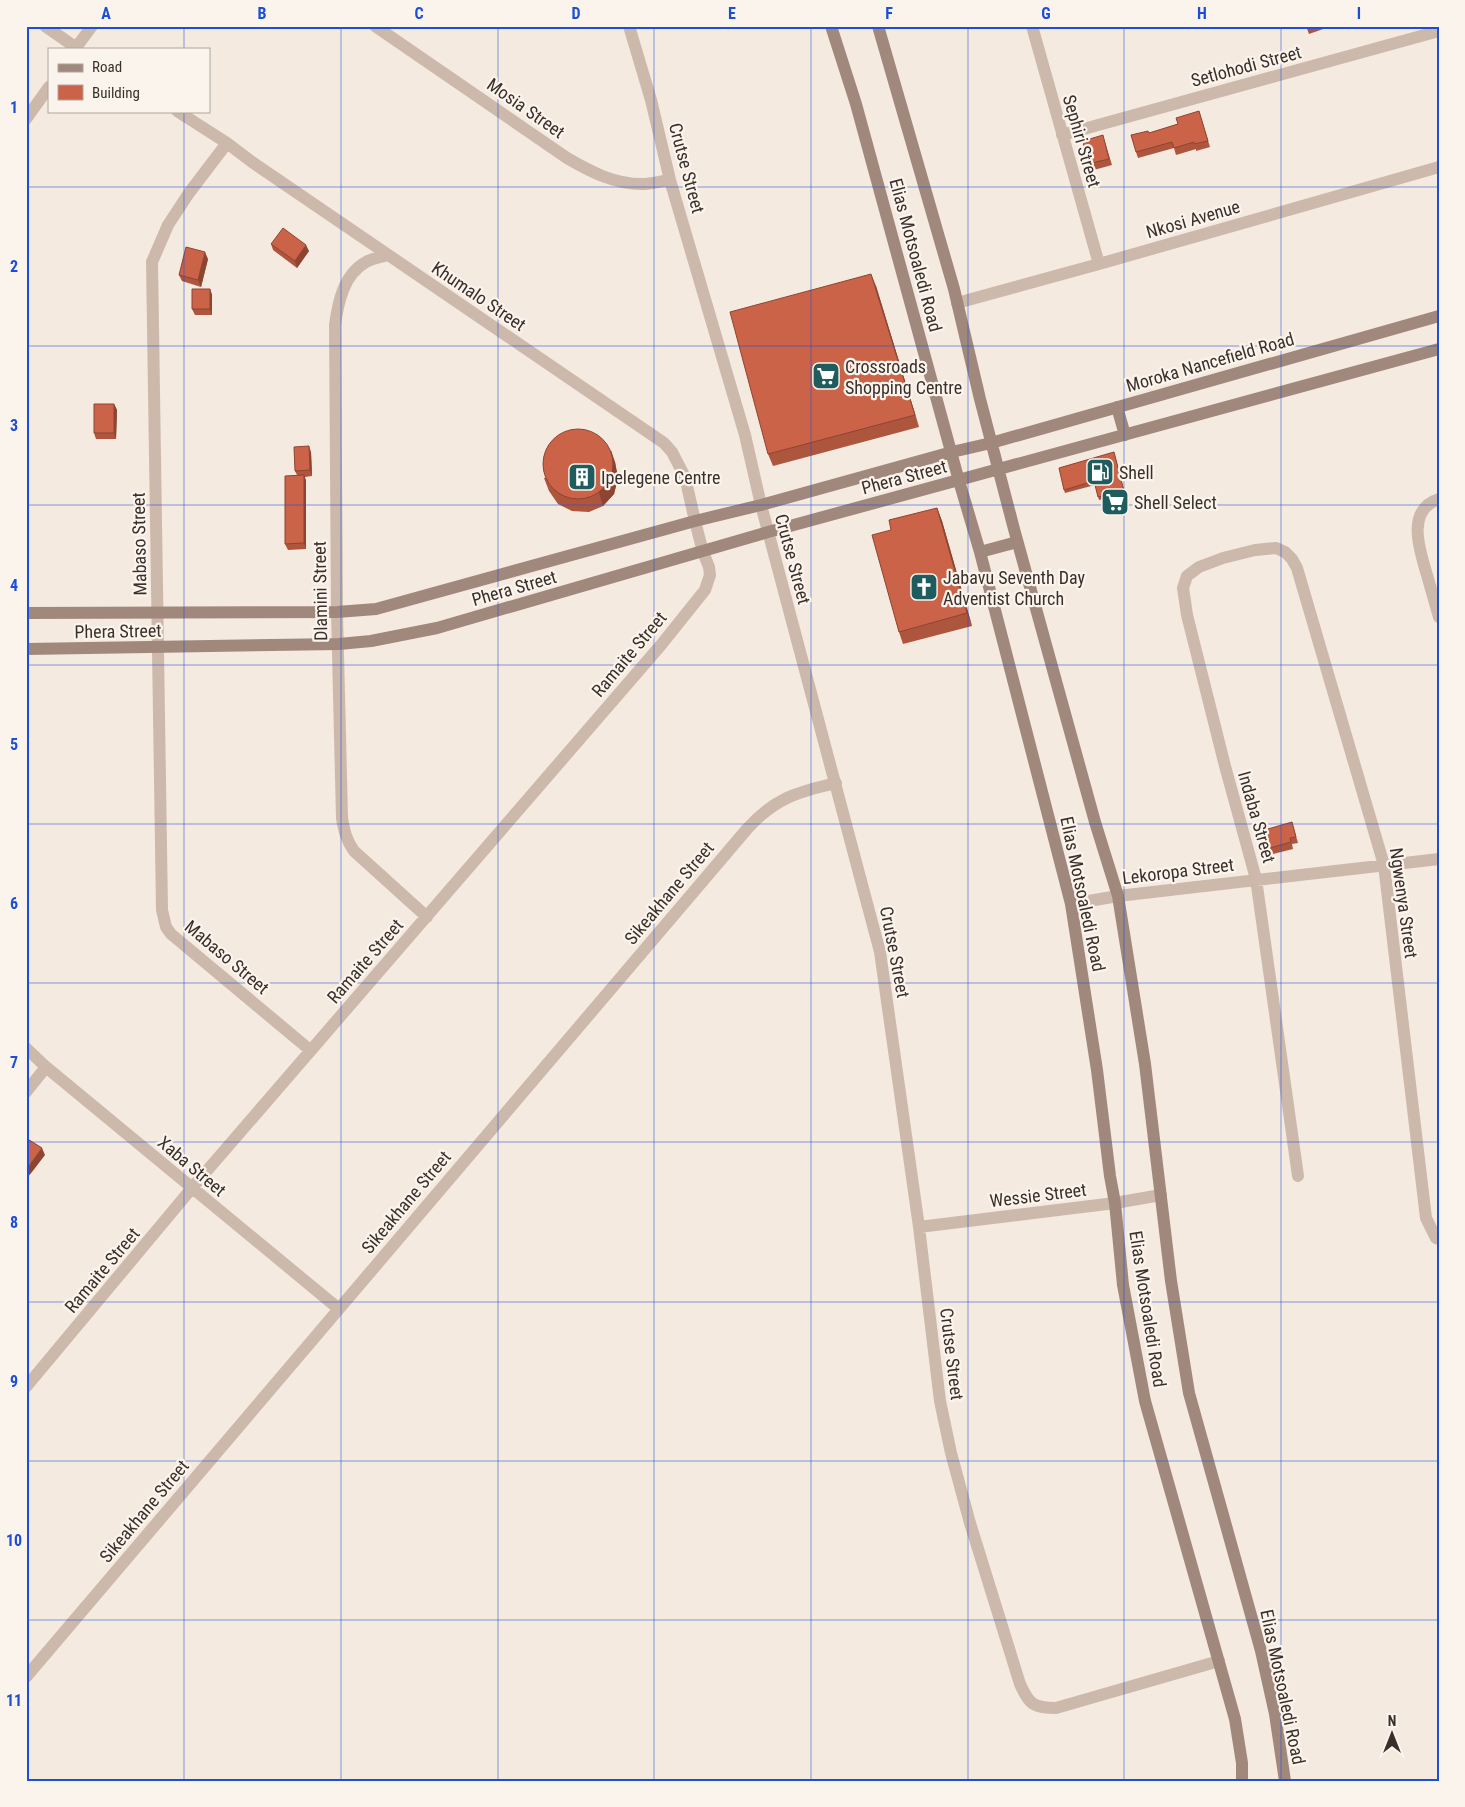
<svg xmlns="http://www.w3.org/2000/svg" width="1465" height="1807" viewBox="0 0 1465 1807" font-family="'Roboto Condensed',sans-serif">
<rect width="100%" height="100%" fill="#f4eae0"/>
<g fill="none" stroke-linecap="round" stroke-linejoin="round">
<path stroke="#cdb9ab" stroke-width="12" d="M45,26L78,49
M375,26L567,158C591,172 614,184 642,184C651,184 661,181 670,180
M629,26L651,100L670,180L745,435L761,505L880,952L919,1227L940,1401L951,1453L970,1523L1020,1684C1029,1704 1033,1708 1056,1708L1219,1661
M1032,26L1099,264
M75,49L92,26
M26,119L49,87
M1062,135L1439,31
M227,143L189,193L168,225L152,262L162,910L166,927L171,934L310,1050
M388,255C381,257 372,258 366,262C344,274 338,302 335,325L337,612L342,818C344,830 346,840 354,851L427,917
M957,303L1099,264L1439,167
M1439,499C1405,510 1420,551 1427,575C1431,589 1435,603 1439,617
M1071,904L1118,896L1439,859
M26,1048L46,1067L339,1309
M26,1092L46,1067
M1298,1176L1256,879L1225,766L1187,615L1183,588L1187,576L1199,567L1223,558L1255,550L1276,548L1285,552L1292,559L1297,568L1384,865L1426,1218L1436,1238L1439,1239
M919,1227L1115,1203L1161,1195
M26,1387L192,1188L661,645L705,590L710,575L709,567L703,552L695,521L685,477L672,452L664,443L252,162L227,143L177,111
M26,1677L747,829C775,798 797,792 836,783"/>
<path stroke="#a1887c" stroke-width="12" d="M831,26L856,104L959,481L980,552L1071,904L1097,1070L1110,1176L1115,1203L1123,1285L1145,1401L1235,1719L1242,1763V1781
M878,26L954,289L980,399L1014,529L1095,822L1118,896L1145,1064L1171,1281L1189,1393L1261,1651L1275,1714L1285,1781
M1117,407L1125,435
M980,552L1017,542
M26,613L337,612L376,609L695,521L761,505L952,452L991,443L1439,316
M26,649L339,644L371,641L437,628L768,532L1439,349"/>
</g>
<path fill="#ae553e" d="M1306,26H1325L1326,28L1309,34Z
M1199,111L1210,147L1196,151V149L1176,155L1174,148L1138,158L1136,152L1149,133L1178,124Z
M1105,142L1112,165L1090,171L1087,164Z
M271,244L309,251L297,268L273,250Z
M208,259L201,287L182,281L179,275Z
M876,286L919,427L773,466L768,454Z
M210,289L212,295V315H195L192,309Z
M114,404L117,410L116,439H96L94,433Z
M311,452L312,476L305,477L306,481V549L288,550L285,544L297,475L295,471Z
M1114,452L1125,494L1099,500L1095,485L1065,493L1064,490Z
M615,462L618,478L614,494L603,506L589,512L572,511L558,504L549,491L544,478Z
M937,508L942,521L972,626L903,644L899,632L891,530Z
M1292,822L1298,843L1292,844L1293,849L1273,854L1270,848L1267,849L1265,842Z"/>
<path fill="#8d4532" d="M306,245L309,251L297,268L295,261Z
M205,252L208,259L201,287L198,280Z
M871,274L876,286L919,427L915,415Z
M210,289L212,295V315L210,309Z
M114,404L117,410L116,439L114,433Z
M309,446L311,452L312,476L310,470Z
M611,450L615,462L618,478L614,494L603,506L599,493Z
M304,475L306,481V549L304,543Z
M937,508L942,521L972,626L967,613Z
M42,1148L45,1155L32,1172L26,1179V1170Z"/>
<path fill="#ca6348" stroke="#8d4532" d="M1199,111L1208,141L1194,144V142L1174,148L1172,142L1136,152L1131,135L1148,131L1149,133L1178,124L1176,118Z
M1103,135L1109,159L1087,164L1083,148L1084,147L1083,141Z
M283,228L306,245L295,261L271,244Z
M186,247L205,252L198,280L179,275Z
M871,274L915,415L768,454L730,312Z
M192,289H210V309H192Z
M94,404H114V433H94Z
M543 464a35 35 0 1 1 70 0a35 35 0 1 1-70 0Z
M309,446L310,470L295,471L294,447Z
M1114,452L1124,491L1098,497L1094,481L1064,490L1059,468Z
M304,475V543L285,544V476Z
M937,508L967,613L899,632L872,535L891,530L889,520Z
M1292,822L1296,837L1290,838L1291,842L1270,848L1269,842H1265L1261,831Z
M26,1138L42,1148L26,1170Z"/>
<path fill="none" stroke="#1d4ed8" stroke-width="1" stroke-opacity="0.55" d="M184,26V49M341,26V1781M498,26V1781M654,26V1781M811,26V1781M968,26V1781M1124,26V1781M1281,26V1781M184,111V1781M26,187H1439M26,346H1439M26,505H1439M26,665H1439M26,824H1439M26,983H1439M26,1142H1439M26,1302H1439M26,1461H1439M26,1620H1439"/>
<defs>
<symbol id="supermarket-square" viewBox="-11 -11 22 22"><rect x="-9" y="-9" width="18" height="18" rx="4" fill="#1e5c5e" stroke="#fbf4ed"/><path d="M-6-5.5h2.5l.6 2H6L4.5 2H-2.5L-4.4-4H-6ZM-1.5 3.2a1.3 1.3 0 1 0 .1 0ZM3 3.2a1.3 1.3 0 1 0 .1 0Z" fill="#fff"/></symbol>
<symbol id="fuel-square" viewBox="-11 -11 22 22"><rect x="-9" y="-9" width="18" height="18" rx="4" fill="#1e5c5e" stroke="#fbf4ed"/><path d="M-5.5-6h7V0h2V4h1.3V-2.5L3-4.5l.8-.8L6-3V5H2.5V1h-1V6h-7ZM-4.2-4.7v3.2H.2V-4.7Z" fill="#fff"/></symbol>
<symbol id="building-square" viewBox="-11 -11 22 22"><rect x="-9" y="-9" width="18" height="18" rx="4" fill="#1e5c5e" stroke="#fbf4ed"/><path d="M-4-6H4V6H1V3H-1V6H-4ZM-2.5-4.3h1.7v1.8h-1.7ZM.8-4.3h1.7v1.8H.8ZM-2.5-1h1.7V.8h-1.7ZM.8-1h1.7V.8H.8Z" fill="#fff"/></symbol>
<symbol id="church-square" viewBox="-11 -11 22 22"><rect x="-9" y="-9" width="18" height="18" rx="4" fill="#1e5c5e" stroke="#fbf4ed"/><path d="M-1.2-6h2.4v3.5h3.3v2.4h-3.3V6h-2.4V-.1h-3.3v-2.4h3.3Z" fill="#fff"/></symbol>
</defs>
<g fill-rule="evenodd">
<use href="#supermarket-square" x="810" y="360" width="32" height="32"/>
<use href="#fuel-square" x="1084" y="456" width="32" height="32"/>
<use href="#building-square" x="566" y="461" width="32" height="32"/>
<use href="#supermarket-square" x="1099" y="486" width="32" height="32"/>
<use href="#church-square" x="908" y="571" width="32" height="32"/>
</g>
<g text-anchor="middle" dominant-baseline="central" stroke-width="4.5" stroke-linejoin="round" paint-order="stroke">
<g font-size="18" fill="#3a2f2a" stroke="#fbf4ed">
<text transform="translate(1246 66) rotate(-15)">Setlohodi Street</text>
<text transform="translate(526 108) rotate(35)">Mosia Street</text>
<text transform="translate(1082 141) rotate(74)">Sephiri Street</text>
<text transform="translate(687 168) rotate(75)">Crutse Street</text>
<text transform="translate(1193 219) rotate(-16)">Nkosi Avenue</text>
<text transform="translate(916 255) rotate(75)">Elias Motsoaledi Road</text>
<text transform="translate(479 296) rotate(34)">Khumalo Street</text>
<text transform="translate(1210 362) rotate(-16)">Moroka Nancefield Road</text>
<text transform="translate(904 477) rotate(-15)">Phera Street</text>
<text transform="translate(139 544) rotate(-91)">Mabaso Street</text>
<text transform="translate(793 559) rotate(75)">Crutse Street</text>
<text transform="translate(514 588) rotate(-16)">Phera Street</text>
<text transform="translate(320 591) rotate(-91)">Dlamini Street</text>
<text transform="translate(118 631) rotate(-1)">Phera Street</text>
<text transform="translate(629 654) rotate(-50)">Ramaite Street</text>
<text transform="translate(1257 817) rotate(74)">Indaba Street</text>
<text transform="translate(1178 871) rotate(-7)">Lekoropa Street</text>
<text transform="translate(669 893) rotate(-50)">Sikeakhane Street</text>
<text transform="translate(1083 894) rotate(78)">Elias Motsoaledi Road</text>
<text transform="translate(1404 903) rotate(82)">Ngwenya Street</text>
<text transform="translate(895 952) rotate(79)">Crutse Street</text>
<text transform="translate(227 957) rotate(40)">Mabaso Street</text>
<text transform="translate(365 961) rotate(-49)">Ramaite Street</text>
<text transform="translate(192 1166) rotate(40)">Xaba Street</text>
<text transform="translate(1038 1195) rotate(-7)">Wessie Street</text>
<text transform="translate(406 1202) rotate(-50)">Sikeakhane Street</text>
<text transform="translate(102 1270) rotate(-50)">Ramaite Street</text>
<text transform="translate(1148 1309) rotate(81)">Elias Motsoaledi Road</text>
<text transform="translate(952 1354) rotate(83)">Crutse Street</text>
<text transform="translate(144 1511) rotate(-50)">Sikeakhane Street</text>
<text transform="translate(1283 1687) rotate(78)">Elias Motsoaledi Road</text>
</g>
<g font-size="18" fill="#3a2f2a" stroke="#fbf4ed" text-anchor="start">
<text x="845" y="366">Crossroads<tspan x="845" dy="21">Shopping Centre</tspan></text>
<text x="1119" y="472">Shell</text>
<text x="601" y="477">Ipelegene Centre</text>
<text x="1134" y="502">Shell Select</text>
<text x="943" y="577">Jabavu Seventh Day<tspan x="943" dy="21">Adventist Church</tspan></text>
</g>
</g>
<rect width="1465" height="1807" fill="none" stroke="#fbf4ed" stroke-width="55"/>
<rect x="48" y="48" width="162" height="65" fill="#fbf4ed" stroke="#aea59f"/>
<rect x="58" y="64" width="25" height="8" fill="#a1887c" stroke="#aea59f"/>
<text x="92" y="72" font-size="15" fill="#3a2f2a">Road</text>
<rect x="58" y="85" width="25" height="15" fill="#ca6348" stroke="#aea59f"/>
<text x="92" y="98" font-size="15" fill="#3a2f2a">Building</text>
<g transform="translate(1392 1734)" stroke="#fbf4ed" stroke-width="4" paint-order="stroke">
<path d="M0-4L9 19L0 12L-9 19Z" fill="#3a2f2a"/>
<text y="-8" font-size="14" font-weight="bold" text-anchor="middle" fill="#3a2f2a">N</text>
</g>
<rect x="28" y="28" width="1410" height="1752" fill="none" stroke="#1d4ed8" stroke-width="2"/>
<g font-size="16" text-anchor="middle" font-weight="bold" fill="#1d4ed8">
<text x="106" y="19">A</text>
<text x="262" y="19">B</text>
<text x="419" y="19">C</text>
<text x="576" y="19">D</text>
<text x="732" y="19">E</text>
<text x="889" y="19">F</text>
<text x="1046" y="19">G</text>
<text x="1202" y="19">H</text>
<text x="1359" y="19">I</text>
<text x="14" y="113">1</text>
<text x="14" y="272">2</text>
<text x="14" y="431">3</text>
<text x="14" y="591">4</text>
<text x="14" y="750">5</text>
<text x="14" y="909">6</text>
<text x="14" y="1068">7</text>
<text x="14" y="1228">8</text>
<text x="14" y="1387">9</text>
<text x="14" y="1546">10</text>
<text x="14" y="1706">11</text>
</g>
</svg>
